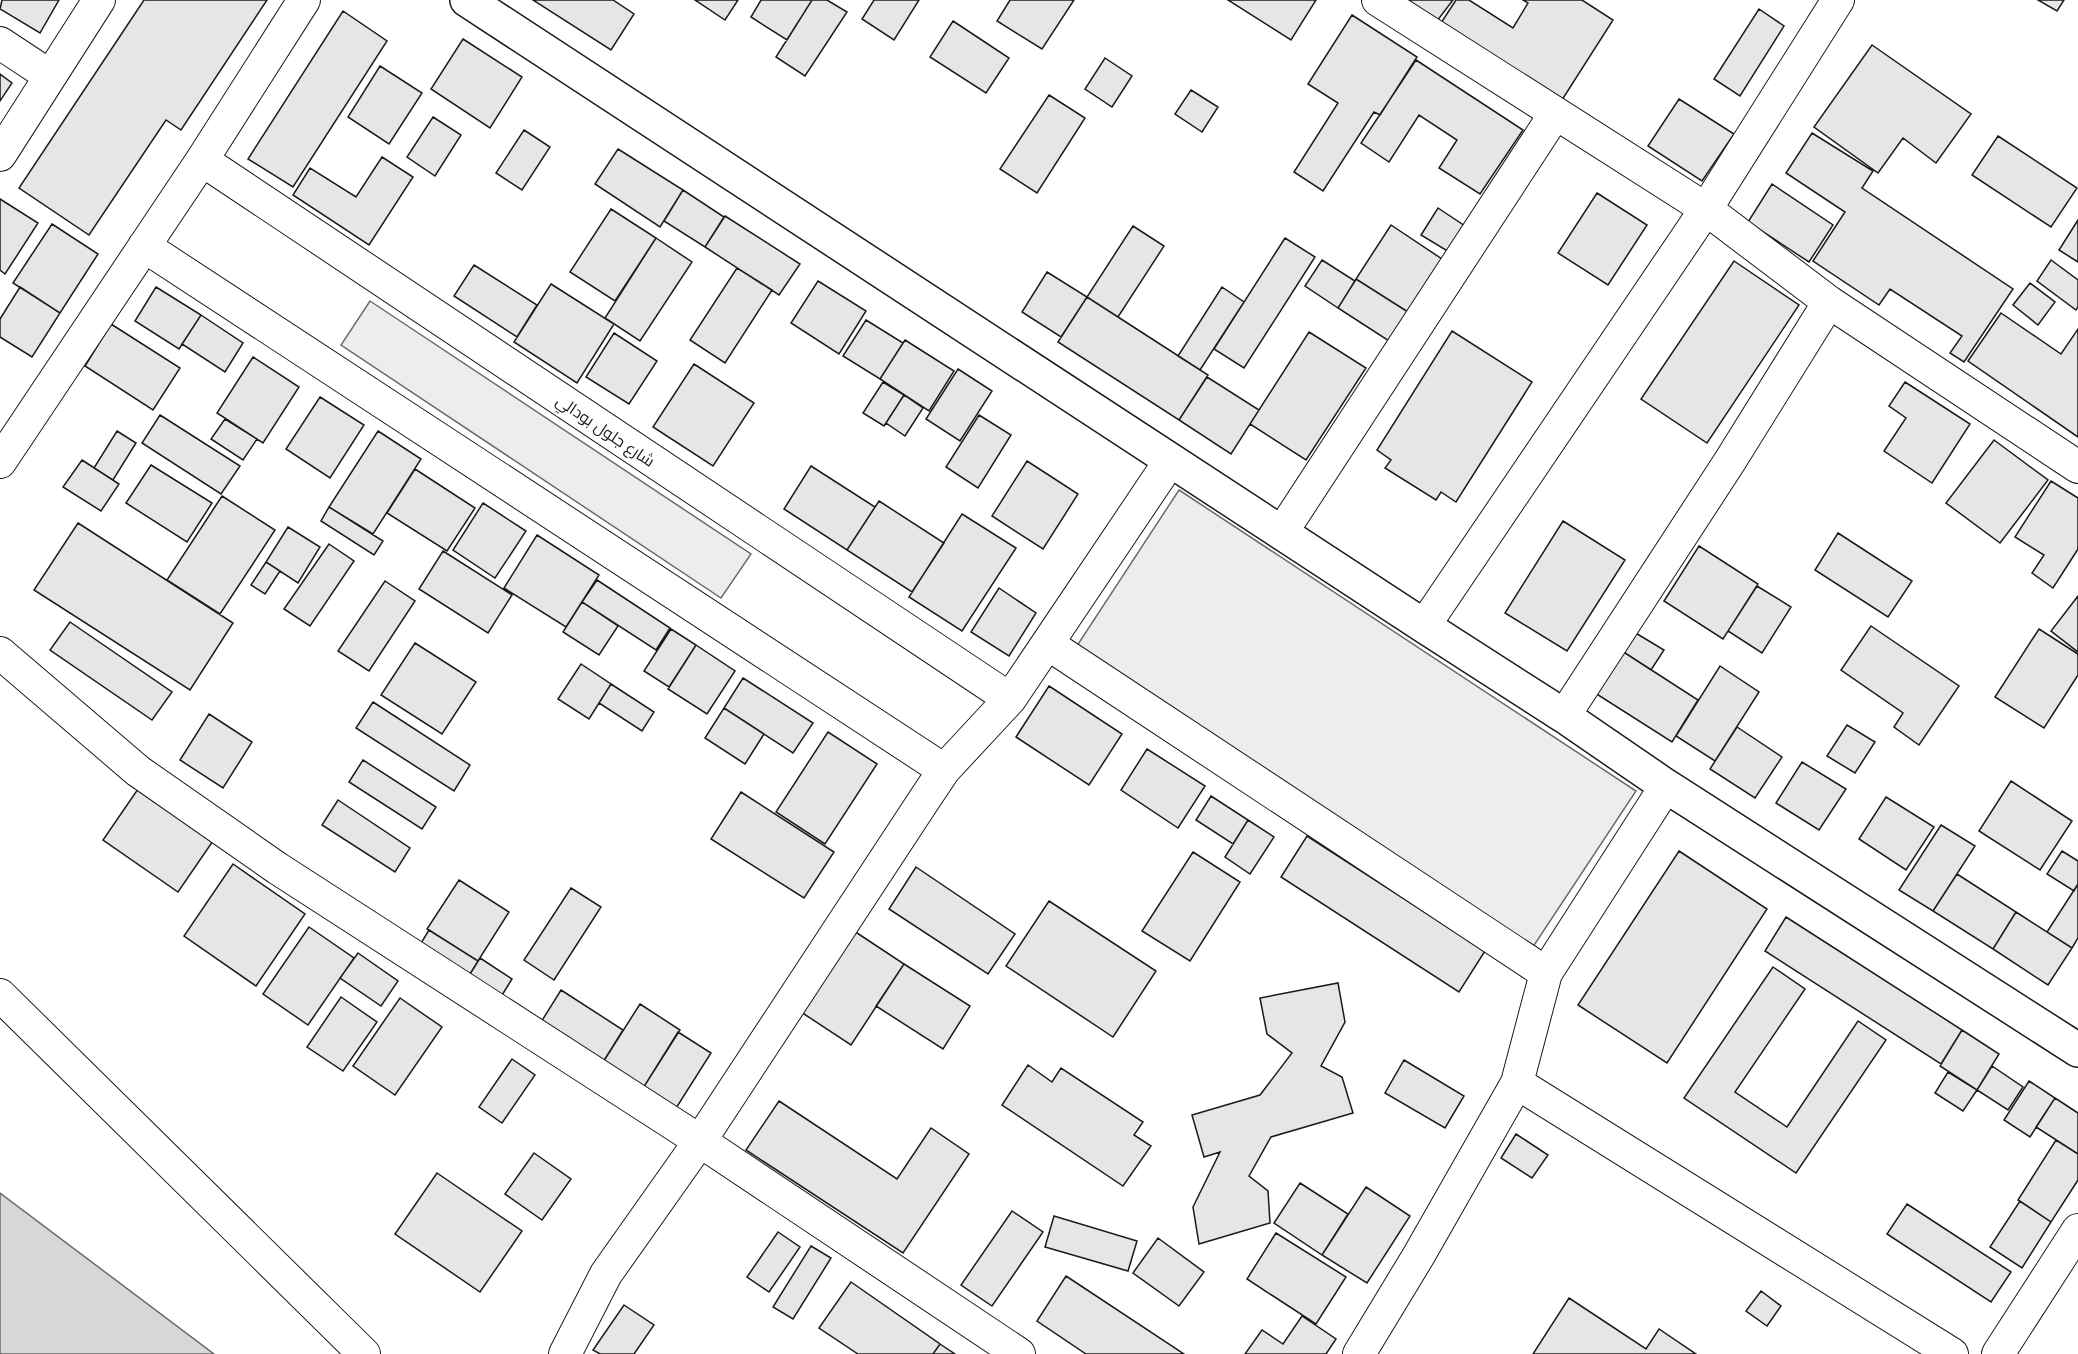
<svg xmlns="http://www.w3.org/2000/svg" width="2078" height="1354" viewBox="0 0 2078 1354" font-family="Lato,Cairo,sans-serif">
<rect width="100%" height="100%" fill="#fff"/>
<path fill="#ededed" stroke="#6a6a6a" stroke-width="1.5" d="M370,301L751,554L721,598L341,345Z
M1179,490L1636,791L1525,959L1069,658Z"/>
<path fill="#d7d7d7" stroke="#6a6a6a" stroke-width="1.5" d="M0,1193L214,1354H0Z"/>
<path fill="#e6e6e6" stroke="#1a1a1a" stroke-width="1.5" d="M2,0H59L40,33L0,9Z
M144,0H267L181,130L166,120L89,235L19,188Z
M533,0H613L634,14L611,50Z
M695,0H738L725,20Z
M761,0H812L787,40L751,17Z
M812,0H827L847,12L805,76L776,57Z
M874,0H919L894,40L862,19Z
M1010,0H1074L1042,49L997,21Z
M1228,0H1316L1291,40Z
M1408,0H1453L1437,21Z
M1456,0H1469L1513,28L1528,3L1523,0H1582L1613,20L1562,100L1441,23Z
M2038,0H2064L2057,11Z
M1759,9L1784,26L1740,96L1714,79Z
M343,11L387,41L293,187L248,159Z
M1352,15L1417,57L1380,115L1374,112L1323,191L1294,172L1338,103L1308,84Z
M953,21L1009,58L986,93L930,57Z
M463,39L522,77L490,128L431,89Z
M1872,45L1971,114L1936,163L1903,138L1878,173L1814,127Z
M1105,58L1132,76L1112,107L1085,89Z
M1416,60L1523,130L1480,194L1439,168L1457,140L1419,115L1389,162L1361,143Z
M380,66L422,93L389,144L348,117Z
M0,74L12,83L0,101Z
M1191,90L1218,107L1202,132L1175,114Z
M1049,95L1085,118L1037,193L1000,169Z
M1679,99L1734,134L1702,181L1648,146Z
M433,117L461,135L435,176L407,157Z
M524,130L550,147L522,190L496,173Z
M1812,133L1873,171L1862,188L2013,289L1964,362L1950,353L1962,336L1890,289L1879,305L1813,261L1845,212L1786,173Z
M1998,136L2077,188L2051,227L1972,175Z
M618,149L683,190L660,227L595,184Z
M382,157L413,177L369,245L293,195L310,168L356,197Z
M1772,184L1833,225L1809,262L1748,222Z
M683,190L724,217L705,247L664,221Z
M1597,193L1647,225L1608,285L1558,253Z
M0,199L38,223L5,274L0,270Z
M1438,208L1465,226L1449,252L1421,235Z
M611,209L656,238L615,301L570,272Z
M725,216L800,264L779,295L705,247Z
M2078,220V262L2059,250Z
M52,224L98,254L60,313L13,283Z
M1391,225L1442,259L1408,312L1356,279Z
M1133,226L1164,246L1118,317L1087,297Z
M656,238L692,262L640,341L605,318Z
M1285,238L1315,257L1244,368L1214,349Z
M1322,260L1355,281L1338,308L1305,286Z
M2051,260L2078,280V307L2076,310L2037,281Z
M1734,261L1799,305L1707,443L1641,399Z
M474,265L537,305L517,337L454,296Z
M737,268L772,290L725,363L690,340Z
M1047,272L1087,297L1061,337L1022,312Z
M1356,279L1408,312L1389,341L1338,308Z
M818,281L866,311L839,354L791,323Z
M2030,283L2055,302L2038,325L2013,305Z
M551,284L614,324L577,383L514,342Z
M20,287L60,313L32,357L0,337V319Z
M156,287L201,315L179,349L135,321Z
M1222,287L1244,302L1200,370L1178,356Z
M1087,297L1208,375L1179,420L1058,342Z
M2001,313L2061,354L2078,329V437L1968,361Z
M201,315L243,343L225,372L182,344Z
M866,320L903,343L880,379L843,356Z
M111,324L180,368L153,410L85,366Z
M1452,331L1532,382L1456,502L1441,492L1436,500L1385,468L1391,460L1377,450Z
M1309,332L1366,368L1306,460L1250,424Z
M614,333L657,361L629,404L586,377Z
M905,340L954,371L929,411L880,379Z
M253,357L299,387L263,443L217,413Z
M694,364L754,403L713,466L653,427Z
M958,369L992,391L960,441L926,419Z
M1207,377L1259,410L1231,454L1179,420Z
M883,382L904,395L884,426L863,413Z
M1905,382L1970,424L1932,483L1884,451L1906,418L1889,406Z
M904,395L923,408L905,436L886,423Z
M320,397L364,425L330,478L286,449Z
M160,415L240,466L221,494L142,443Z
M979,415L1011,435L978,488L946,467Z
M225,419L257,439L243,460L211,439Z
M117,431L136,443L113,480L94,468Z
M378,431L421,459L373,534L329,507Z
M1994,440L2048,480L2000,543L1946,503Z
M82,460L119,484L101,511L63,487Z
M1027,461L1078,494L1043,549L992,516Z
M151,465L212,503L187,542L126,503Z
M811,466L875,507L847,550L784,509Z
M415,469L475,508L447,551L387,513Z
M2051,481L2078,498V549L2053,588L2032,573L2044,555L2015,537Z
M222,496L275,530L220,614L167,580Z
M879,501L944,543L912,592L847,550Z
M483,503L526,531L495,578L453,550Z
M329,507L383,541L374,555L321,521Z
M962,514L1016,548L962,631L909,597Z
M1563,521L1625,560L1567,651L1505,613Z
M78,523L233,623L190,690L34,590Z
M288,527L320,547L298,583L266,562Z
M1838,533L1912,581L1888,617L1815,570Z
M537,535L599,575L566,627L504,588Z
M329,544L354,561L310,626L284,609Z
M1699,546L1758,584L1723,639L1664,601Z
M443,551L512,595L488,633L419,589Z
M266,562L280,571L265,594L251,585Z
M597,580L670,628L656,650L582,602Z
M385,581L415,601L369,671L338,651Z
M1757,586L1791,607L1762,653L1728,631Z
M999,588L1036,613L1009,656L971,632Z
M2078,596V652L2051,631Z
M582,602L618,626L599,655L563,632Z
M70,622L172,692L152,720L50,650Z
M1871,626L1959,686L1919,745L1894,727L1903,713L1841,670Z
M671,629L696,645L669,687L644,671Z
M2039,629L2078,654V675L2044,728L1995,697Z
M1634,632L1664,650L1651,670L1622,651Z
M415,643L476,682L442,734L381,695Z
M696,645L735,671L707,714L668,689Z
M1622,651L1698,700L1672,742L1595,693Z
M581,664L611,684L589,719L558,699Z
M1720,666L1759,692L1715,761L1676,736Z
M743,678L813,723L793,753L724,708Z
M611,684L654,712L642,731L599,703Z
M1049,686L1122,734L1089,785L1016,737Z
M373,702L470,765L454,791L356,728Z
M724,708L764,734L745,764L705,738Z
M209,714L252,742L223,788L180,760Z
M1847,725L1875,742L1855,773L1827,756Z
M1737,727L1782,757L1755,798L1710,769Z
M828,732L877,764L825,844L776,812Z
M1147,749L1205,786L1178,828L1121,790Z
M363,760L436,807L422,829L349,782Z
M1802,762L1846,789L1819,830L1776,803Z
M2011,781L2072,821L2040,870L1979,831Z
M138,789L213,841L178,892L103,840Z
M741,792L834,852L804,898L711,839Z
M1211,796L1248,820L1233,844L1196,820Z
M1886,797L1934,827L1906,870L1859,839Z
M338,800L410,848L395,872L322,825Z
M1248,820L1274,837L1250,874L1225,857Z
M1941,825L1975,846L1933,911L1899,890Z
M1307,836L1485,951L1459,992L1281,877Z
M1679,851L1767,909L1667,1063L1578,1005Z
M2062,851L2078,861V884L2074,891L2047,874Z
M1193,852L1240,882L1190,961L1142,931Z
M233,864L305,914L256,986L184,936Z
M916,867L1015,934L988,974L889,909Z
M1957,874L2016,912L1993,949L1933,911Z
M459,880L509,912L478,961L427,929Z
M2078,884V938L2072,948L2047,932Z
M571,888L601,907L554,980L524,960Z
M1049,901L1156,971L1113,1037L1006,966Z
M2016,912L2072,948L2048,985L1993,949Z
M1786,917L1962,1030L1941,1064L1765,951Z
M309,927L354,958L308,1025L263,994Z
M851,929L904,964L851,1045L798,1010Z
M429,930L478,961L467,979L418,948Z
M358,953L398,981L381,1006L340,978Z
M480,958L512,979L499,1000L467,979Z
M904,964L970,1006L943,1049L876,1006Z
M1773,967L1805,989L1735,1092L1787,1127L1858,1021L1886,1040L1796,1173L1684,1098Z
M1338,983L1345,1022L1321,1066L1342,1077L1353,1113L1271,1137L1249,1176L1268,1191L1270,1223L1199,1244L1193,1207L1220,1152L1204,1157L1192,1115L1260,1095L1292,1053L1267,1034L1260,998Z
M561,990L623,1030L600,1067L538,1027Z
M341,997L377,1022L343,1071L307,1047Z
M400,998L442,1027L395,1095L353,1066Z
M640,1004L680,1030L640,1093L600,1067Z
M1962,1030L1999,1054L1977,1090L1940,1066Z
M678,1032L711,1053L673,1113L640,1093Z
M512,1059L535,1075L502,1123L479,1107Z
M1404,1060L1464,1096L1445,1128L1385,1093Z
M1028,1065L1052,1082L1061,1068L1143,1122L1134,1135L1151,1146L1123,1186L1002,1105Z
M1992,1066L2023,1087L2008,1110L1977,1090Z
M1948,1072L1977,1090L1963,1111L1935,1093Z
M2029,1081L2055,1098L2030,1137L2004,1120Z
M2055,1098L2078,1113V1154L2036,1127Z
M779,1101L897,1179L931,1128L969,1154L903,1253L746,1150Z
M1516,1134L1548,1155L1532,1178L1501,1158Z
M2056,1140L2078,1154V1180L2051,1222L2018,1200Z
M534,1153L571,1179L542,1220L505,1194Z
M437,1173L522,1231L480,1292L395,1234Z
M1300,1183L1348,1214L1322,1255L1274,1223Z
M1366,1187L1410,1216L1367,1283L1322,1255Z
M2020,1201L2051,1222L2022,1268L1990,1247Z
M1907,1204L2011,1272L1991,1302L1887,1234Z
M1012,1211L1043,1232L992,1306L961,1285Z
M1054,1216L1137,1241L1128,1271L1045,1247Z
M778,1232L800,1247L769,1292L747,1277Z
M1276,1233L1346,1277L1316,1324L1247,1279Z
M1158,1238L1204,1272L1179,1306L1133,1273Z
M811,1246L831,1258L793,1319L773,1307Z
M1066,1276L1184,1354H1086L1037,1321Z
M851,1282L940,1344L933,1354H858L819,1328Z
M1761,1291L1781,1306L1767,1326L1746,1311Z
M1569,1298L1646,1349L1659,1329L1696,1354H1533Z
M624,1305L654,1325L634,1354H600L593,1350Z
M1302,1316L1336,1339L1326,1354H1245L1262,1330L1283,1344Z
M940,1344L955,1354H933Z"/>
<g fill="none" stroke-linecap="round" stroke-linejoin="round">
<defs>
<path id="minor" d="M1378,0L1706,209L1829,302L2078,467
M0,43L50,76
M0,155L99,0
M202,160L1010,699
M144,246L944,770
M0,462L202,160L304,0
M1282,532L1555,114
M1424,626L1706,209L1838,0
M1048,644L1546,973
M0,653L138,771L277,868L700,1141L1019,1354
M1564,716L1730,461L1829,302
M0,995L364,1354
M1517,1083L1952,1354
M565,1354L606,1274L700,1141L924,800L944,770L1010,699L1170,461
M1359,1354L1419,1255L1517,1083L1546,973L1666,786
M1998,1354L2078,1230"/>
<path id="secondary" d="M467,0L1424,626L1564,716L1666,786L2078,1050"/>
</defs>
<use href="#minor" stroke="#1a1a1a" stroke-width="34"/>
<use href="#secondary" stroke="#1a1a1a" stroke-width="36"/>
<use href="#minor" stroke="#fff" stroke-width="32"/>
<use href="#secondary" stroke="#fff" stroke-width="33"/>
</g>
<g text-anchor="middle" dominant-baseline="central" stroke-width="4.5" stroke-linejoin="round" paint-order="stroke">
<g font-size="16" fill="#1a1a1a" stroke="#fff">
<text transform="translate(606 430) rotate(34)">شارع جلول بودالي</text>
</g>
</g>
</svg>
